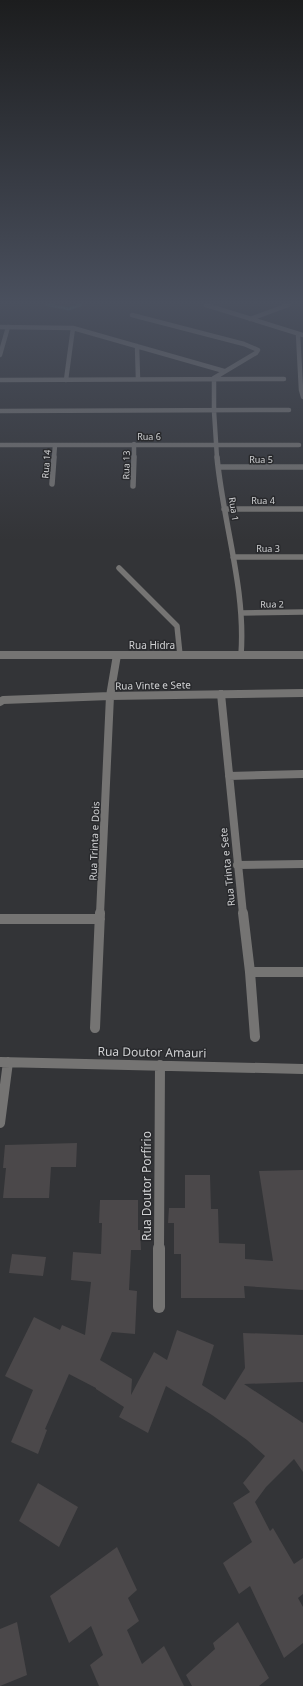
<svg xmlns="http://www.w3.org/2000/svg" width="303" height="1686" viewBox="0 0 303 1686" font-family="'Noto Sans',sans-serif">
<rect width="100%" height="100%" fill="#333437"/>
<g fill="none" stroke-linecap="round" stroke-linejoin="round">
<path stroke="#257375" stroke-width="3" d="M49,305L69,309L80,305"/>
</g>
<path fill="#4b484a" d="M77,1143L76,1167H51L49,1198H3L6,1168H3L5,1145Z
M303,1170V1290L244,1286L245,1298H181V1254H174V1223H168L169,1208H185V1175H210L211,1209H218L219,1243L245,1244V1259L273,1261L259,1171Z
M100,1200H138V1230H140L141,1250H131L129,1290L137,1291L135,1334L112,1332L100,1360L132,1379L131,1395L154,1352L167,1360L177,1330L214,1345L202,1385L225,1400L245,1368L243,1333L303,1335V1382L244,1384L303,1423V1472L294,1459L266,1487L255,1502L270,1531L273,1528L294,1564L303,1558V1594L298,1598L303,1607V1643L284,1658L250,1586L239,1594L223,1563L252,1542L233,1503L250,1492L243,1483L265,1456L247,1440L212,1415L166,1386L148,1433L119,1417L124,1407L96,1389V1388L69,1374L45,1429L47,1430L38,1454L11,1442L33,1390L5,1376L34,1317L60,1330L62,1325L85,1335L91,1282L71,1280L73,1252L101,1254L102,1223H99Z
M12,1254L46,1257L43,1276L9,1273Z
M38,1483L78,1507L59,1547L19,1521Z
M117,1547L137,1590L128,1598L139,1621L127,1630L142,1664L164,1646L184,1686H99L90,1665L103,1655L91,1626L69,1643L50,1596Z
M17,1622L27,1675L0,1686V1629Z
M238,1622L269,1678L259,1686H192L186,1675L215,1649L213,1643Z"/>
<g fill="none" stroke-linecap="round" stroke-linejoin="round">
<path stroke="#78797c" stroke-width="1.5" stroke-dasharray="1.5 1.5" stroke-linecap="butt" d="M46,305L69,309L82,305"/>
<path stroke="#757473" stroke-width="5.5" d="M119,568L177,626L180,655"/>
<path stroke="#757473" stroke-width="4.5" d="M206,305L303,335
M132,315L244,344L258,350L256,353L214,378V411L217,458
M250,319L288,305
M0,327L73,328L224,371
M298,334L301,390L303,397
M137,346L138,379
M0,355L8,327
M0,380L284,379
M66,380L73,328
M0,411L289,410
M0,445H299
M54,458L55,445
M134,458V444"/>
<path stroke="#757473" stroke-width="5.5" d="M217,457C223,523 246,588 241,655
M219,467H303
M52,484L54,457
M133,486L134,457
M224,509H303
M233,557H303
M241,613L303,612
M0,655H303"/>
<path stroke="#757473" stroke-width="8" d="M0,655H303
M221,694L243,914
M0,702L3,700L110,696L303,693
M229,776L303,774
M237,865L303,864
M100,914L110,696L117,655"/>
<path stroke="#757473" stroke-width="10" d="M243,913L250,972L255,1037
M0,919H100
M250,972H303
M95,1028L100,913
M0,1062L303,1069
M0,1123L8,1062
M159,1249L160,1065"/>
<path stroke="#757473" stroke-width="12" d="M159,1307V1248"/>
</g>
<linearGradient id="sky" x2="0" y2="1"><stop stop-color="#1c1d1e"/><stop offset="0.56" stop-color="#4a505e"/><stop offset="1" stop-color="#4a505e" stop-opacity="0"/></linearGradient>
<rect width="303" height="541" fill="url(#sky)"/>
<g text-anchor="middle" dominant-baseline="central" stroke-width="3" stroke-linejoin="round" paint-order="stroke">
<g font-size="9" fill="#d0d1d3" stroke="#292a2d">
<text x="149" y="436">Rua 6</text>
<text x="261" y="459">Rua 5</text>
<text transform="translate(46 464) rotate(-85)">Rua 14</text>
<text transform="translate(126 465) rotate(-89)">Rua 13</text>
<text x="263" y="500">Rua 4</text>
<text transform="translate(234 509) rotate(81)">Rua 1</text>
<text x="268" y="548">Rua 3</text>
<text transform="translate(272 604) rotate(-1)">Rua 2</text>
</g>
<g font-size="10" fill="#d0d1d3" stroke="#292a2d">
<text x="152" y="645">Rua Hidra</text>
<text transform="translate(153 685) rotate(-1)">Rua Vinte e Sete</text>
<text transform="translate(94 841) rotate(-88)">Rua Trinta e Dois</text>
<text transform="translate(227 867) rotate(-96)">Rua Trinta e Sete</text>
</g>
<g font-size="12" fill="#d0d1d3" stroke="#292a2d">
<text transform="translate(152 1052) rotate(1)">Rua Doutor Amauri</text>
<text transform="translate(146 1186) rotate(-90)">Rua Doutor Porfírio</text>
</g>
</g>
</svg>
